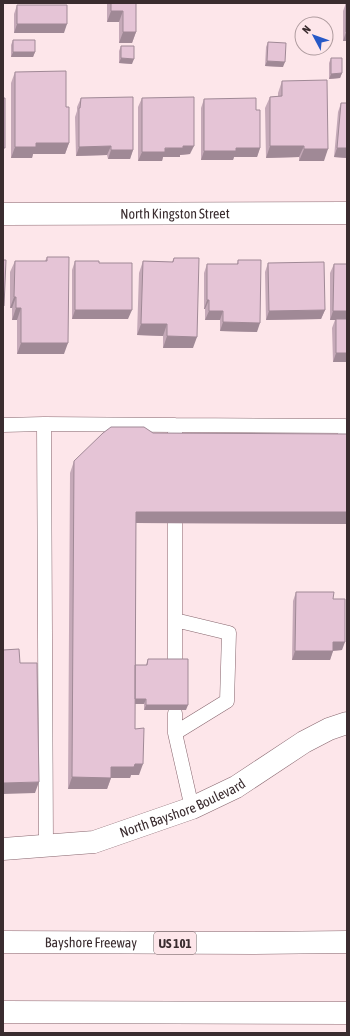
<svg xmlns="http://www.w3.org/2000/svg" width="350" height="1036" viewBox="0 0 350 1036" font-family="'Asap Condensed',sans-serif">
<rect width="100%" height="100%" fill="#fde6ea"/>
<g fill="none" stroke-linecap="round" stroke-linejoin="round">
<defs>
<path id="service" d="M44,424L46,845
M3,425L44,424L175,425
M175,445V425L345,426L344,445
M175,523V663
M175,713V733L192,808
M175,733L227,701L229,633L175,620"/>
<g id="minor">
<path id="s1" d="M3,214L347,213"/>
</g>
<g id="tertiary">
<path id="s2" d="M3,849L94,842L192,808L236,787L304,742L329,729L347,723"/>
</g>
<g id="motorway">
<path id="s3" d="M3,942L252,943L347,942"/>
<path d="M3,1012L347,1013"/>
</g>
</defs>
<use href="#service" stroke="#87666e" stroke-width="15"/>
<use href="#minor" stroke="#87666e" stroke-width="23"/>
<use href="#tertiary" stroke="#87666e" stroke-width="23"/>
<use href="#motorway" stroke="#87666e" stroke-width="23"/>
<use href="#service" stroke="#fff" stroke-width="14"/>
<use href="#minor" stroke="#fff" stroke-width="22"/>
<use href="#tertiary" stroke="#fff" stroke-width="22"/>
<use href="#motorway" stroke="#fff" stroke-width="22"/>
</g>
<path fill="#c5a9b8" d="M107,3H136V32L132,43H119V22H107Z
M346,3H347V41H343V11Z
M17,5L64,33H14V14Z
M13,40L35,52L33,57H11V45Z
M268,42L283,67L265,66L266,47Z
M121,46L132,64L119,63V51Z
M331,58L342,73L340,78L329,79V63Z
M15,72L66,107L69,143L65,154H33L32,158H11V83Z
M282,81L324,161H299V157L266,158L265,108L270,97L278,96V93Z
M81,98L133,150L130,159H108L107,155L76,156L75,117L77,111V107Z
M142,98L190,154L180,155V157H163L162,161H138V107Z
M204,99L256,110L260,148L257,157H234L233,160H201V108Z
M341,103H347V158L334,157L338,112Z
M47,257L64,354H17V320H12V308H10V272L15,261H45Z
M174,258L193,348H163V336L137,335L139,273L143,261L172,262Z
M238,260L257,332L220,331V320H205V309H204V273L207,264H237Z
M75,261L99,263L128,319H72V270Z
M268,263L325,310L321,319L266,320L265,272Z
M334,264L347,362H333L332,328L335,320H330V273Z
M153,433L347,434V524L136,523L135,665H146L148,659L186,710H144V704H135V729L139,775H131L130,778H111L107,789H68L70,473L74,461Z
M296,592L333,599L342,650L333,651L330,660H292L293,601Z"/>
<path fill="#a08996" d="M111,11H123L119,22H107Z
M17,24H67L64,33H14Z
M123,32H136L132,43H119Z
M346,32L347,41H343Z
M13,52H35L33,57H11Z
M121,58L134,59L132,64L119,63Z
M267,61L285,62L283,67L265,66Z
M342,73L340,78L329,79L331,74Z
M36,143H69L65,154H33L32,158H11L15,147Z
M111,146L107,155L76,156L79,147Z
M183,146H194L190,154L180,155V157H163L162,161H138L142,152Z
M270,146H304L299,157L266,158Z
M236,148H260L257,157H234L233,160H201L204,151Z
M337,148H347V158L334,157Z
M304,149H328L324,161H299Z
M111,150H133L130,159H108Z
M14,297H16L12,308H10Z
M207,300H209L205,309H204Z
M16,308H21L17,320H12Z
M75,310H132L128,319H72Z
M325,310L321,319L266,320L269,311Z
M209,311H223L220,320H205Z
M333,311H347V320H330Z
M223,322L260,323L257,332L220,331Z
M141,324H167L163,336L137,335Z
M167,336L197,337L193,348H163Z
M21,343H68L64,354H17Z
M336,353H347V362H333Z
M136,512H347V524L132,523Z
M333,642H345L342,650L330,651Z
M295,651H333L330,660H292Z
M132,699H146L144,704H131Z
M146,705H188L186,710H144Z
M135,764H143L139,775H131L130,778H111L107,789H68L72,777L111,767Z
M39,782L35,793L3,794V783Z"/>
<path fill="#e5c4d6" stroke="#a08996" d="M111,3H136V32H123V11H111Z
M346,3H347L346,32Z
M17,5H67V24H17Z
M13,40H35V52H13Z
M268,42L286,43L285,62L267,61Z
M121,46H134V59L121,58Z
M331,58H342V73L331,74Z
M66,71V107H69V143H36V147H15V72Z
M327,80L328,149H304V146H270V97L282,96V81Z
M133,97V150H111V146L79,147V108H80L81,98Z
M194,97V146H183V148H165V152H142V98Z
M3,98H5V148H3Z
M256,98V110H260V148H236V151H204V99Z
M341,103H347V148H337Z
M47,257H69L68,343H21V308H16V297H14L15,261H47Z
M174,258H199L197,337L167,336V324H141L143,261L173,262Z
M3,260H6L4,306H3Z
M238,260H261L260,323L223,322V311H209V300H207V264H238Z
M75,261H99V263H132V310H75Z
M324,262L325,310L269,311L268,263Z
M334,264H347V311H333Z
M336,319H347V353H336Z
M111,427H144L153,433L347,434V512H136L135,729L144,728L143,764H135L134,767H111V778L72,777L74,461L103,433Z
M296,592H334L333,599H345V642H333V651H295Z
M19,649L20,663H37L39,782L3,783V650Z
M148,659H188V705H146V699H135V665H147Z"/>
<g text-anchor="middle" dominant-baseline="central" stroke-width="3" stroke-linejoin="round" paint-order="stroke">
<rect fill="#fde6ea" stroke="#746467" stroke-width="1" x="154" y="932" width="42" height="22" rx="3"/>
<g font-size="13" font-weight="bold" fill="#3a2c2f">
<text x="175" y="943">US 101</text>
</g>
<g font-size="14" fill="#3a2c2f" stroke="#fde6ea">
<text stroke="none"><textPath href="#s1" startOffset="172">North Kingston Street</textPath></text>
<text stroke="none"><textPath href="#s2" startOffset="186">North Bayshore Boulevard</textPath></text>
<text stroke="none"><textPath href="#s3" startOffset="88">Bayshore Freeway</textPath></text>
</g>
</g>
<rect width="350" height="1036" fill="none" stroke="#3a2c2f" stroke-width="8"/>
<g transform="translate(314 36) rotate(311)"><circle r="19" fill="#fde6ea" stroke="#af9c9f"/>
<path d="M0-3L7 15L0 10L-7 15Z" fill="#2759c7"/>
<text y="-6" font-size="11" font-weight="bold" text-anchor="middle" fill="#3a2c2f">N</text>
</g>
</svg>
